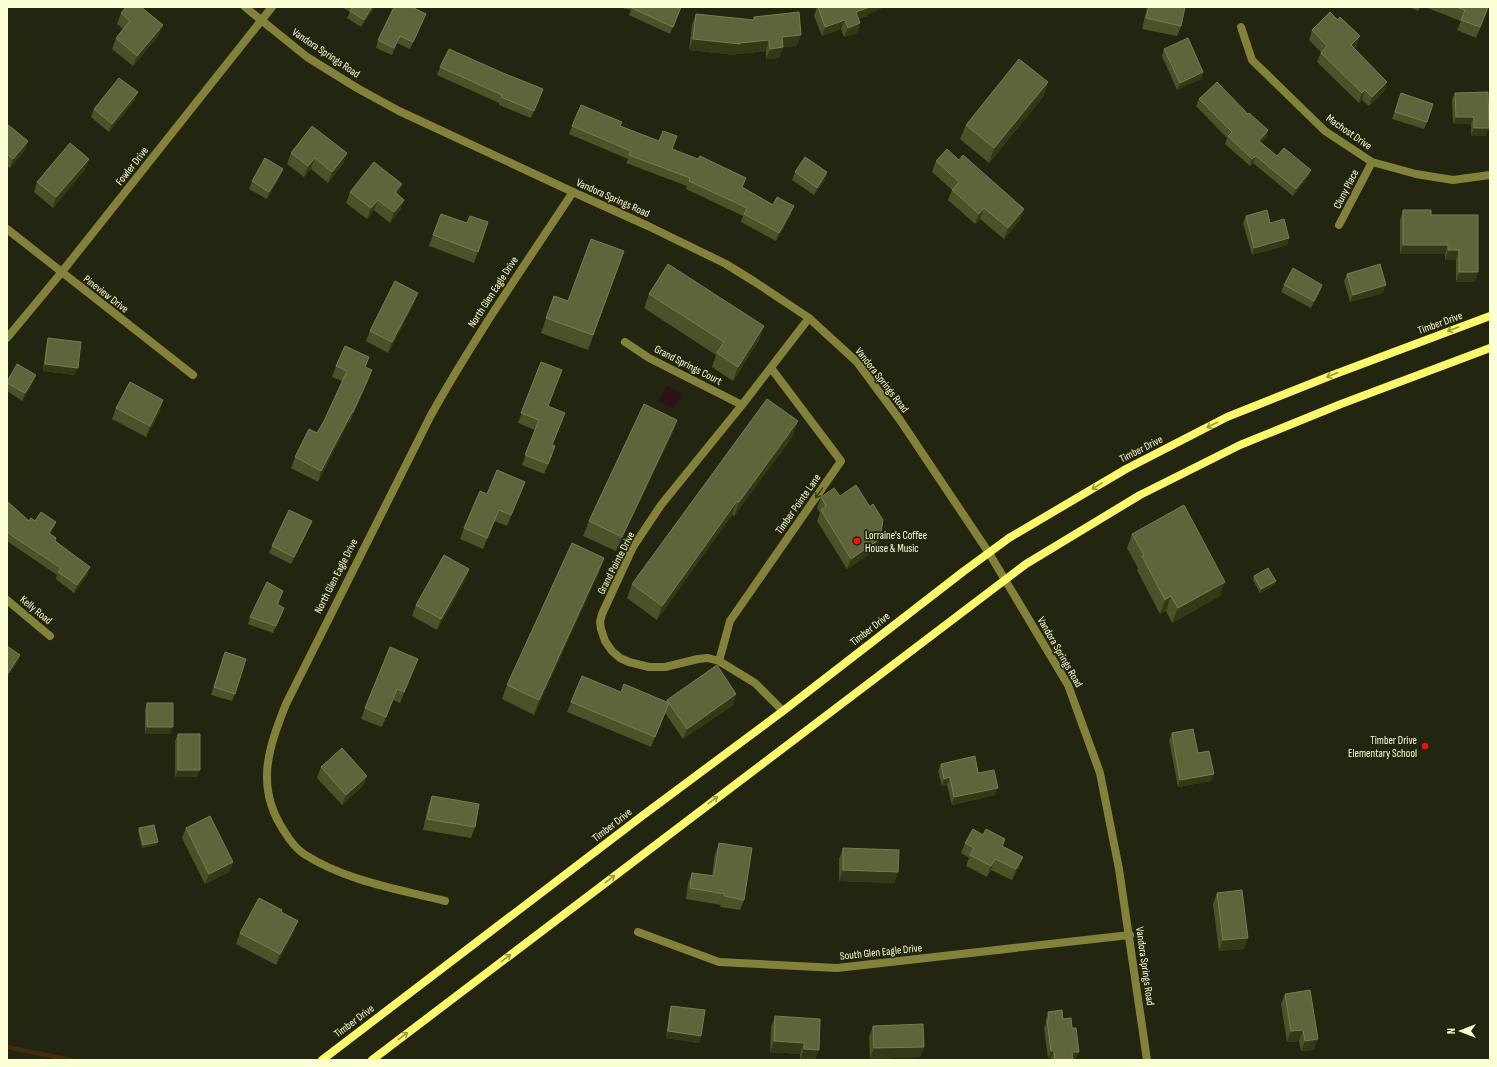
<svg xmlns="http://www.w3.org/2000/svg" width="1497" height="1067" viewBox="0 0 1497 1067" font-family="'Sofia Sans Condensed',sans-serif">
<rect width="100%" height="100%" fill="#22250f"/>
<path fill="#2f1215" d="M667,386L682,394L673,409L658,401Z"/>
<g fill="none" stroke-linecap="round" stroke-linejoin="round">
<path stroke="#422b0b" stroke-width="4.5" d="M7,1047L71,1060"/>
<path stroke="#83823b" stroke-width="8" d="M1241,27L1252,60L1325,131L1372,162L1416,174L1453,180L1490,175
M1339,225L1372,162
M7,229L193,375
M7,338L61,273L272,7
M625,342L649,358L742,405
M7,600L50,636
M719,661L730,621L841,461L771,368
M783,711L755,683L719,661L708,658L698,659L665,667H649L629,662L620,658L612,651L605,641L601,629L600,622L602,614L633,547L661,505L742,405L809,318
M445,901C397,889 346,881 304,854C296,849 289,839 284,831C255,787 268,749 286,704L431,415C474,338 524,266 573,192
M638,932L719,962L837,968L1130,935"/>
<path stroke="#83823b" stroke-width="8" d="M245,7L307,57L357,88L399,111L573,192L648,226L726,264L755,282L809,318L857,362L900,420L989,553L1068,685L1100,773L1119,869L1147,1060"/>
<path stroke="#fdf96c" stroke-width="8" d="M322,1060L642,816L783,711L964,571L1009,538L1126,469L1227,417L1330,376L1490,316
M372,1060L1026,564L1140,495L1240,445L1341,404L1490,348"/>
</g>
<path fill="#4c5228" d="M342,7H375L361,27L347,18L350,12Z
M618,7H681L670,34L629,15L631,10Z
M817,7H884L868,14V16L858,19L860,23L857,33L844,37L841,29L822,36L814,16Z
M1147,7H1185L1181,26L1177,36L1142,29Z
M1409,7H1420L1418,11Z
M1425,7H1489L1476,38L1457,30L1461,21Z
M121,13L159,35L133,66L112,49L116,38L123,29L117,24Z
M696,14L753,20L754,17L797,46L783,47L779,58L766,59V51L736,54V55L689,50L692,25Z
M423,21L410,49L397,43L392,55L376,48L378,40Z
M1312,30L1357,46L1354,48L1387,82L1384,91L1369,106L1362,100L1359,103L1317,62L1321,52L1309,40Z
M1164,49L1203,72L1201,79L1177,90L1162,56Z
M440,67L503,73L543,89L531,118L499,105V103L437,75Z
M1048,82L1043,97L989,163L960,139L966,125Z
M1488,92L1486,136H1471V124H1453L1452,100L1455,93Z
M1401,93L1427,122L1424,129L1392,119Z
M1199,99L1248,114L1268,130L1266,138L1261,142L1277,156L1311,170L1308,177L1293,196L1253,163L1250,166L1225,144L1227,138L1196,106Z
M135,100L109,132L91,117L94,109Z
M7,124L28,141L25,150L10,168L7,166Z
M572,126H621L672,149L791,214L776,241L741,222L743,216L686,189L687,186L626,163L628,159L569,134Z
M291,153H347L343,164L328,183L311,169L304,177L287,164Z
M89,159L85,170L53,208L34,192L37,182Z
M959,160L1024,209L1020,220L1004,239L980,219L975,224L948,200L952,190L932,172L936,161Z
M795,172H827L825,180L814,195L792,180Z
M280,176L267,199L249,189L252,181Z
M350,192L398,195L404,200L400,210L390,223L374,210L367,219L346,203Z
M1403,210L1431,215H1478L1475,282H1456V260H1445V254H1400V220Z
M441,214L467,223L488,222L474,263L429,246Z
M1246,216L1270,223L1289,238L1287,245L1252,255L1243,223Z
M624,251L588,350L541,333L554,296L568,301Z
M1347,274L1383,293L1350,302L1344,281Z
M1284,285H1322L1320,292L1311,308L1281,292Z
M649,294L764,326L759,340L733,381L712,367L716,355L644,308Z
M414,303L388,353L366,341L370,331Z
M48,338L75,375L43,371L46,346Z
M369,357L365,367L368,381L349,423H348L318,482L291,468L295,457L317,433L324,421L342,381L332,377L336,366Z
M541,362L548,406L552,445V456L544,474L522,465L535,430L518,423Z
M7,382H33L22,401L7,391Z
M116,408L160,411L146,437L112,419Z
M677,420L672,434L616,551L583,536L589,521Z
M793,436L734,516L732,515L657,620L627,598L632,584Z
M525,482L521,493L507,526L495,521L483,549L460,539L464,528L487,494Z
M840,496L870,507L876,550L847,569L817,521L820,513L817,508L821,497Z
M7,501L29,521L56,522L53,529L50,534L56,538L55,541L88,574L74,593L56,579L57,575L7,541Z
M312,521L309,528L291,564L269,553L272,546Z
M1132,534L1220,596L1172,623L1166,611L1160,614L1137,570L1138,568L1127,548Z
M604,558L599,572L534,715L502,699L507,685Z
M469,569L465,580L437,630L412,616L416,605Z
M1254,576L1276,581L1274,585L1260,593L1253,580Z
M283,591L278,605L284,608L281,615L273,633L248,624L250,617Z
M225,652L235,694L232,701L211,695Z
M418,659L400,703L393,700L382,727L361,719L365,708Z
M621,692L666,702L667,700L736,694L733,705L683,739L665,713L651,747L567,712L571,702Z
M147,703L170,734H145V710Z
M1172,733L1198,753L1211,781L1178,787L1169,740Z
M178,734L197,777H175V741Z
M941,764L978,773L995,795L952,805L947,785L942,786L938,771Z
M321,767L367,776L363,786L342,805L317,778Z
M432,796L475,827L471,838L423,830L428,807Z
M139,828L158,842L156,845L142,848L138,831Z
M186,828L233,862L229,872L205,884L182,838Z
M983,835L1005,839L1003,846L1023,857L1019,867L1012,880L991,870L987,877L966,866L969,858L961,853L965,843Z
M719,843L744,900L740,910L720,907L721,905L686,899L688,883L692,873L712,875L715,854Z
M843,848L898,872L894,883L839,881V859Z
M1217,893L1244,949L1219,951L1213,904Z
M281,912L294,932L276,965L236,944L240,933Z
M1285,994L1314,1050L1301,1051L1299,1041L1287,1042L1281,1004Z
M671,1006L699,1043L666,1038L669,1013Z
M1048,1012L1063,1019L1076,1059H1073V1060H1051V1058H1048L1044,1028L1046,1023V1019Z
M775,1016L819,1050L815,1060H800V1054L770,1052L771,1027Z
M873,1026L924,1047L920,1057L870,1059L869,1037Z"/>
<path fill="#333816" d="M372,7H375L361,27L364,20Z
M681,7L679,14L670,34L673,27Z
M870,7H884L868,14V16L852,21L856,12Z
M845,20L841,29L822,36L825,27Z
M860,23L857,33L844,37L848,28Z
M163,25L159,35L133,66L137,56Z
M801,35L797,46L779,48L783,47L779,58L766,59L770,49L782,37Z
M400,36L397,43L392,55L394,48Z
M1360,36L1357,46L1348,55L1351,45Z
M693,39L740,43L769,40L766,51L736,54V55L689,50Z
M1203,72L1201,79L1177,90L1180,83Z
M1048,82L1043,97L989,163L994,148Z
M1387,82L1384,91L1369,106L1372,97Z
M1365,90L1362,100L1359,103L1362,93Z
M138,92L135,100L109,132L112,124Z
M1456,117H1474L1471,124H1453Z
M1474,128H1489L1486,136H1471Z
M1268,130L1266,138L1257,148L1259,141Z
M28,141L25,150L10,168L13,159Z
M347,153L343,164L328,183L332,172Z
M1256,156L1253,163L1250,166L1252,159Z
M315,158L311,169L304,177L308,166Z
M89,159L85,170L53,208L56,197Z
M283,169L280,176L267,199L269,192Z
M1311,170L1308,177L1293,196L1296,189Z
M827,172L825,180L814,195L817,188Z
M402,184L398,195L395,192Z
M378,200L374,210L367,219L371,208Z
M404,200L400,210L390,223L394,212Z
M794,206L791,214L776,241L779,233Z
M984,208L980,219L975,224L979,214Z
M1024,209L1020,220L1004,239L1008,228Z
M1289,238L1287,245L1252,255L1254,248Z
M1403,245H1448L1445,254H1400Z
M1448,250H1459L1456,260H1445Z
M1459,272H1478L1475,282H1456Z
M1322,285L1320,292L1311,308L1314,301Z
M1386,285L1383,293L1350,302L1353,295Z
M418,293L414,303L388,353L392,342Z
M764,326L759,340L733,381L738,367Z
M45,364L78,368L75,375L43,371Z
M372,370L368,381L349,423L353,412Z
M36,375L33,382L22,401L25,393Z
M163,400L160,411L146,437L150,426Z
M352,412L348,423L318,482L321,471Z
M677,420L672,434L616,551L622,537Z
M798,421L793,436L734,516L739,502Z
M525,482L521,493L507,526L511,515Z
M737,501L732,515L657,620L662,606Z
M499,510L495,521L483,549L487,538Z
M312,521L309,528L291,564L294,557Z
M56,522L53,529L46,540L49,533Z
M880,539L876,550L847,569L851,559Z
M604,558L599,572L534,715L539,700Z
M90,567L88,574L74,593L77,585Z
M469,569L465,580L437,630L441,619Z
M1276,581L1274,585L1260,593L1261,589Z
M1225,582L1220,596L1172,623L1178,608Z
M1171,596L1166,611L1160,614L1165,600Z
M20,655L18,662L7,678L8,673Z
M418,659L414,670L400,703L404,692Z
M736,694L733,705L683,739L687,729Z
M669,703L665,714L651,747L655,737Z
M147,727H173L170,734H145Z
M178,770H200L197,777H175Z
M1214,774L1211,781L1178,787L1180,780Z
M367,776L363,786L342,805L346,795Z
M950,777L947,785L942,786L944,779Z
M998,788L995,795L952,805L954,797Z
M158,842L156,845L142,848L143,845Z
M1023,857L1019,867L1012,880L1016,869Z
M995,859L991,870L987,877L991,866Z
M233,862L229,872L205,884L209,874Z
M843,870L898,872L894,883L839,881Z
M298,921L294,932L276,965L280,954Z
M1248,938L1244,949L1219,951L1223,940Z
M1303,1030L1299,1041L1287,1042L1291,1031Z
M668,1031L701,1036L699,1043L666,1038Z
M1318,1039L1314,1050L1301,1051L1305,1041Z
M774,1041L804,1043L800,1054L770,1052Z
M924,1047L920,1057L870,1059L874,1048Z
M804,1049L819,1050L815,1060H800Z
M1051,1051H1054L1051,1058H1048Z
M1072,1052H1079L1076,1059L1070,1060Z"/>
<path fill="#5f643a" stroke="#787c52" d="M126,7H141L163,25L137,56L116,38L130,21L121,13Z
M353,7H372L364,20L350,11Z
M394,7H412L426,14L413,42L400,36L394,48L378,40Z
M632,7H681L673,27L632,8Z
M818,7H870L856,12L860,23L848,28L845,20L825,27Z
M1149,7H1185L1181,26L1146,18Z
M1456,7H1488L1480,27L1461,20L1465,10Z
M799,12L801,35L782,37L783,47L770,49L769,40L740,43V44L693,39L696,14L754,20V17Z
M1330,12L1338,20L1340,17L1360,36L1351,45L1387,82L1372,97L1365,90L1362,93L1321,53L1327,46L1312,30Z
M1188,38L1203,72L1180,83L1164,49Z
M449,49L503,73L543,89L534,111L501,97L502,95L440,67Z
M1019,59L1048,82L994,148L966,125Z
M119,78L138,92L112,124L94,109Z
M1217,82L1248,114L1249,113L1268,130L1259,141L1277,156L1284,148L1311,170L1296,189L1256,156L1252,159L1228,136L1232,132L1199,99Z
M1488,92L1489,128H1474V117H1456L1455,93Z
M1401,93L1433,104L1427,122L1395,112Z
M581,105L622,122L620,126L659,141L663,131L677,136L672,149L698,159L700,156L746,178L742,187L773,205L777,197L794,206L779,233L744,214L747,208L689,181L690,178L629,155L631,151L572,126Z
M7,124L28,141L13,159L7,154Z
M312,126L347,153L332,172L315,158L308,166L291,153Z
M70,143L89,159L56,197L37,182Z
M947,149L959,160L963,155L1024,209L1008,228L984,208L979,214L952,190L959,182L936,161Z
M805,157L827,172L817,188L795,172Z
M265,158L283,169L269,192L252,181Z
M374,162L402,184L395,192L404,200L394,212L378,200L371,208L350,192Z
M1267,210L1270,223L1284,219L1289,238L1254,248L1246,216Z
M1403,210H1431V215H1478V272H1459V250H1448V245H1403Z
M441,214L467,223L470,216L488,222L478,252L433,235Z
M591,239L624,251L593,335L546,318L554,296L568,301Z
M668,264L764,326L738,367L717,353L724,342L649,294Z
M1380,264L1386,285L1353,295L1347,274Z
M1293,268L1322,285L1314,301L1284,285Z
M395,281L418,293L392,342L370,331Z
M48,338L81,342L78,368L45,364Z
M345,346L369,357L365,367L372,370L353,412H352L321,471L295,457L309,429L317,433L324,421L347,371L336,366Z
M541,362L562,370L548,406L565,413L552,445L555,446L548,464L525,455L539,420L521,413Z
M17,364L36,375L25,393L7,383V382Z
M130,382L163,400L150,426L116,408Z
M767,399L798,421L739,502L737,501L662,606L632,584Z
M644,404L677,420L622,537L589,521Z
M497,470L525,482L511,515L499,510L487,538L464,528L480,491L487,494Z
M856,485L870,507L873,504L883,520L880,539L851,559L821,510L826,506L821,497L834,488L840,496Z
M7,501L29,521L31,518L35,521L41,512L56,522L49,533L56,538L55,541L90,567L77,585L58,572L61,568L11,535L7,531Z
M1184,505L1225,582L1178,608L1171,596L1165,600L1142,556L1144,555L1132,534Z
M289,510L312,521L294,557L272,546Z
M572,543L604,558L539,700L507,685Z
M444,555L469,569L441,619L416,605Z
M1268,568L1276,581L1261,589L1254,576Z
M267,582L283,591L277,604L284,608L276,626L250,617Z
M7,646L20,655L8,673L7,672Z
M390,647L418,659L404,692L397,689L386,717L365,708Z
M225,652L246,659L235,694L214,687Z
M717,665L736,694L687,729L667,700Z
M582,676L621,692L624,684L669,703L655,737L571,702Z
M147,703H173V727H147Z
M1193,729L1198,753L1209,751L1214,774L1180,780L1172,733Z
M178,734H200V770H178Z
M342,748L367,776L346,795L321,767Z
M975,756L978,773L994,770L998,788L954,797L950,777L944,779L941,764Z
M432,796L479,804L475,827L427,819Z
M210,816L233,862L209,874L186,828Z
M154,825L158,842L143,845L139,828Z
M973,829L983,835L986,829L1005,839L1002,846L1023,857L1016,869L995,859L991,866L970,855L974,848L965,843Z
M719,843L752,848L744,900L724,896L725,894L690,888L692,873L714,876Z
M843,848L899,850L898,872L843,870Z
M1242,890L1248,938L1223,940L1217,893Z
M259,898L282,910L281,912L298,921L280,954L240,933Z
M1310,990L1318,1039L1305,1041L1303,1030L1291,1031L1285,994Z
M671,1006L705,1010L701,1036L668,1031Z
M1062,1010L1063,1019L1071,1018L1072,1028H1076L1079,1052H1072L1073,1060H1055L1054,1051H1051L1047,1020H1049L1048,1012Z
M775,1016L820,1019L819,1050L804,1049V1043L774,1041Z
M923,1024L924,1047L874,1048L873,1026Z"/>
<defs><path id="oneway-shaft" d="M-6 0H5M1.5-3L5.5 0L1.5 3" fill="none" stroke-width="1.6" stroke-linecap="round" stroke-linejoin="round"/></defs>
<g stroke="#9a9a42">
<use href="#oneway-shaft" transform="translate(1453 329) rotate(160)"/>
<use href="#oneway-shaft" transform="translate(1332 375) rotate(159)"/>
<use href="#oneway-shaft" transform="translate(1212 425) rotate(153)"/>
<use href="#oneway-shaft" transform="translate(1097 486) rotate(149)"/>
<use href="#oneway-shaft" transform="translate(713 800) rotate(-37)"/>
<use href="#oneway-shaft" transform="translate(610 879) rotate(-38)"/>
<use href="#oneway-shaft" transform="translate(506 958) rotate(-37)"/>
<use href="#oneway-shaft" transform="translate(403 1036) rotate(-37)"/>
</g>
<use stroke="#3f411c" href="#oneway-shaft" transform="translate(819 493) rotate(125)"/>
<g fill="#fa0e03" stroke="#22250f" stroke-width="1.5">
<circle cx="857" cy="541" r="4"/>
<circle cx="1425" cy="746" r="4"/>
</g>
<g text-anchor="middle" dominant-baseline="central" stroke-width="3.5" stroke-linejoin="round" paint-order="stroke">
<g font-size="11" fill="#fcfed3" stroke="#22250f">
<text transform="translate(326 53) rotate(34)">Vandora Springs Road</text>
<text transform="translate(1349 132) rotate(35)">Machost Drive</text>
<text transform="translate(132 166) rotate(-52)">Fowler Drive</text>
<text transform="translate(1346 189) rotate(-63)">Cluny Place</text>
<text transform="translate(613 198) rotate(24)">Vandora Springs Road</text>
<text transform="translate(493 292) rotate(-57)">North Glen Eagle Drive</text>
<text transform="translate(106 294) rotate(38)">Pineview Drive</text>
<text transform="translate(1440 323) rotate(-20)">Timber Drive</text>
<text transform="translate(688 365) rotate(27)">Grand Springs Court</text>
<text transform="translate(882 380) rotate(52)">Vandora Springs Road</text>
<text transform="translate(1141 449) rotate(-27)">Timber Drive</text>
<text transform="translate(798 504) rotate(-55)">Timber Pointe Lane</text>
<text transform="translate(616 563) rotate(-63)">Grand Pointe Drive</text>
<text transform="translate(336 576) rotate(-63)">North Glen Eagle Drive</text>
<text transform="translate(36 610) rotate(40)">Kelly Road</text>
<text transform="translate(870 629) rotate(-38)">Timber Drive</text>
<text transform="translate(1060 652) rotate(60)">Vandora Springs Road</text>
<text transform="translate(612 825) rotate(-38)">Timber Drive</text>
<text transform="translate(881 952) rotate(-6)">South Glen Eagle Drive</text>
<text transform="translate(1145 966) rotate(82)">Vandora Springs Road</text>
<text transform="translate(354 1021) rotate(-37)">Timber Drive</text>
</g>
<g font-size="11" fill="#fcfed3" stroke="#22250f" text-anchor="start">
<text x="865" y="535">Lorraine's Coffee<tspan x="865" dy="13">House &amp; Music</tspan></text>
<text x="1417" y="740" text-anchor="end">Timber Drive<tspan x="1417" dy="13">Elementary School</tspan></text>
</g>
</g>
<rect width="1497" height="1067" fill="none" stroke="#fcfed3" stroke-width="16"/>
<g transform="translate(1461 1031) rotate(270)" stroke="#22250f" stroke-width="3" paint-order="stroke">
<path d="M0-3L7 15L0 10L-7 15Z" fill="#fcfed3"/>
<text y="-6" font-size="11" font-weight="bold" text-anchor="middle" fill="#fcfed3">N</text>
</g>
</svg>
